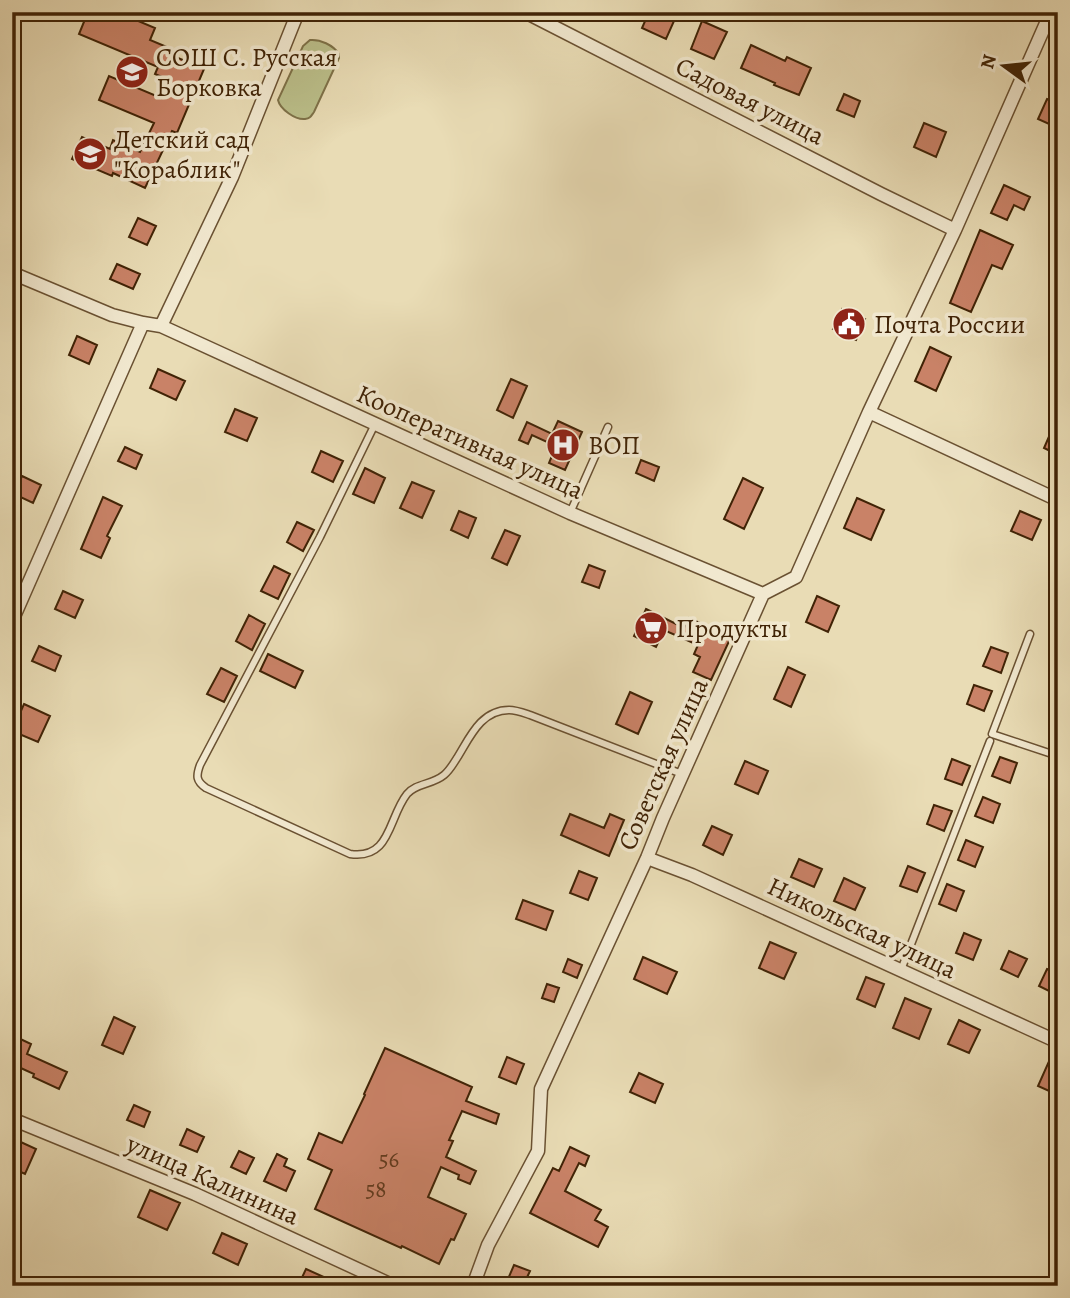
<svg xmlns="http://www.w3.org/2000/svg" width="1070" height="1298" viewBox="0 0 1070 1298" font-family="Alegreya,serif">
<rect width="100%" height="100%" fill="#e9dcb5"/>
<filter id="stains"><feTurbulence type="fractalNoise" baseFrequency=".00286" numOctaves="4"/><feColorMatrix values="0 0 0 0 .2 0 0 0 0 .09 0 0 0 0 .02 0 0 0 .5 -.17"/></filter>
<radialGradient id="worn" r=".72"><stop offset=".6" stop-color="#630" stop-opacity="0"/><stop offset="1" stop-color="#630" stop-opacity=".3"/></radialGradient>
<path fill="#bbbf8a" stroke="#7e7148" stroke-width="2" d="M310,40C320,39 333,45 339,54V58L314,112C311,116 311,118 305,119C295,120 280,109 278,100L303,46Z"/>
<path fill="#c98267" stroke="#402306" stroke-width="2" d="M88,12H117L155,28L150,40L174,50L171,55L204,69L177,133L172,131L145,188L113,173L112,176L72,159L82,137L110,149L113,140L140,152L154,123L99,100L109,76L161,98L169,80L155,74L158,67L79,34Z
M649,12H678L666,39L642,28Z
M702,21L727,32L714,59L691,49Z
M751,45L785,61L787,57L811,68L799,95L774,85L775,83L741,68Z
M844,94L860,101L854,117L837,110Z
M1047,99L1058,104V128L1038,119Z
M924,123L946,132L936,157L914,147Z
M1004,185L1030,197L1024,210L1014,205L1007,220L991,213Z
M138,218L156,226L147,245L129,237Z
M980,230L1013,245L1002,269L992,265L971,312L950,303Z
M117,264L140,274L133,289L110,279Z
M842,309L865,319L856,340L833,329Z
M77,336L97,345L89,364L69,355Z
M930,347L951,357L936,391L915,381Z
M158,369L185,381L176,400L150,388Z
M511,379L527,386L513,418L497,410Z
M235,409L257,418L247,441L225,432Z
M1058,416V455L1044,448Z
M558,421L582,432L565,470L549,463L556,446L532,435L528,444L519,440L527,422L552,434Z
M125,447L142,455L136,469L118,461Z
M321,451L343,461L333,482L312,472Z
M641,460L659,467L654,481L636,473Z
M365,468L385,478L374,503L353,494Z
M22,476L41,485L33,503L14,494Z
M743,478L763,488L744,529L724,519Z
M412,482L434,491L422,518L400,508Z
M103,497L122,506L107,536L110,538L101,558L81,549Z
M857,498L884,510L871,540L844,528Z
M459,511L476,518L468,538L451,530Z
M1020,511L1041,520L1032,540L1011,531Z
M297,522L314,530L303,551L287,542Z
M505,530L520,536L507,565L492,558Z
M589,565L605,571L599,588L582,582Z
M274,566L290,574L278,599L261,591Z
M63,591L83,600L75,618L55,609Z
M817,596L839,606L828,632L806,622Z
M646,609L684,628L689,618L731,637L711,680L693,672L700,657L694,654L698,645L664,630L656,647L634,636Z
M249,615L265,624L252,650L236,641Z
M39,646L61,656L55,671L32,661Z
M991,647L1008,653L1001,673L983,666Z
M268,654L303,671L295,688L260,671Z
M788,667L805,675L791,707L774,699Z
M221,668L237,676L224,702L207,694Z
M974,685L992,691L984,711L967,704Z
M630,692L652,702L638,734L616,724Z
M24,704L50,716L38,742L12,731Z
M1000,757L1017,763L1010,783L992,776Z
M952,759L970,766L962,785L945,779Z
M745,761L768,771L758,794L735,784Z
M983,797L1000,804L993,823L975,816Z
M934,805L952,811L944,831L927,824Z
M570,814L604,828L610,814L624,820L609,856L561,835Z
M712,826L732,835L723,855L703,845Z
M966,840L983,847L975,867L958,860Z
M799,859L822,869L814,887L791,877Z
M908,866L925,873L917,892L900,886Z
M579,871L597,878L588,900L570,893Z
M844,878L865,888L855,910L834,901Z
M947,884L964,891L956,911L939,904Z
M523,900L553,911L546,930L516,919Z
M964,933L981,940L973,960L956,953Z
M770,942L796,953L784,979L759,968Z
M1009,951L1027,959L1018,977L1001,969Z
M643,957L677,972L667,994L634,979Z
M568,959L582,965L577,978L563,972Z
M1047,969L1058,974V983L1053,993L1039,986Z
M866,977L884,984L875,1007L857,999Z
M547,984L559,988L554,1002L542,998Z
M905,998L931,1009L919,1039L893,1028Z
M114,1017L135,1027L123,1054L102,1045Z
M959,1020L980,1030L969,1053L948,1044Z
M12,1035L31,1044L27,1054L67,1072L59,1089L33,1077L34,1074L12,1064Z
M385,1048L472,1087L466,1101L499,1114L496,1124L462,1111L449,1140L453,1141L446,1157L476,1171L470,1184L458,1179L459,1175L441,1167L428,1197L466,1214L454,1240L451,1239L439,1264L402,1246L401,1248L315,1209L332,1170L308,1159L319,1133L342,1143L365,1095L364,1094Z
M507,1057L524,1064L516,1084L499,1077Z
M1050,1059L1058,1063V1095L1038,1086Z
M639,1073L663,1084L655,1103L630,1092Z
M134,1105L150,1112L144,1127L127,1120Z
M187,1129L204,1137L197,1152L180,1145Z
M12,1138L36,1149L25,1174L12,1168Z
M570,1147L589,1156L585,1166L579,1163L565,1191L601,1210L595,1220L608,1227L598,1247L530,1213L553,1168L559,1171Z
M239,1151L254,1158L246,1174L231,1167Z
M277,1154L287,1159L284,1166L295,1171L286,1191L264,1181Z
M150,1190L180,1203L167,1230L138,1217Z
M222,1233L247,1244L238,1265L213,1253Z
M514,1265L530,1271L523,1286H505Z
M306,1269L326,1278L322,1286H298Z"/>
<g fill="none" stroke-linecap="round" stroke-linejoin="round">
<defs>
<path id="lane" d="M375,424L320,537L200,765C196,776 196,781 206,788L350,854C391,860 388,818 407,794C416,783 432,785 444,775C450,770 453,764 457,758C470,737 481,710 509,710C516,710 524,713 530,715L682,774
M570,513L608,427
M1030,634L992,734L1058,756
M901,970L990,741"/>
<path id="street" d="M525,12L881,194L955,230
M12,273L112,315L143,323
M161,326L570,513L763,594
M869,412L1058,500
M12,621L143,323L161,326L232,177L298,12
M647,858L692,875L1058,1042
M12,1119L195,1194L394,1286
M473,1286L488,1245L538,1151L541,1089L647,858L663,818L763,594L796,577L869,412L955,230L1051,12"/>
</defs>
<use href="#lane" stroke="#6a5132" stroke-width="9"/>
<use href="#street" stroke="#6a5132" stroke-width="15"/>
<use href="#lane" stroke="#f1e8cf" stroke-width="6"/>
<use href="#street" stroke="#f1e8cf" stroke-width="12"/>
</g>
<defs>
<symbol id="school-disc" viewBox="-11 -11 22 22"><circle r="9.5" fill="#8f2418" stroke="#f1e8cf"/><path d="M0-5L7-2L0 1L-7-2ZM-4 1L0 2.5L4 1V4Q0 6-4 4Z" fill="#fff"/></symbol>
<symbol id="civic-disc" viewBox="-11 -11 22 22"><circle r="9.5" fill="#8f2418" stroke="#f1e8cf"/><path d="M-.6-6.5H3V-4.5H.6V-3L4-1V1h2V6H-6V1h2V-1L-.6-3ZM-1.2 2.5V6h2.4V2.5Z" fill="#fff"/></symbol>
<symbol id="hospital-disc" viewBox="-11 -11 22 22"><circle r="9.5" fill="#8f2418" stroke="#f1e8cf"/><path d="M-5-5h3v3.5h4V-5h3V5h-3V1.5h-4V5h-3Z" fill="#fff"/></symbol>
<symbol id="supermarket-disc" viewBox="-11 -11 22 22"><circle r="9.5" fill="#8f2418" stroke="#f1e8cf"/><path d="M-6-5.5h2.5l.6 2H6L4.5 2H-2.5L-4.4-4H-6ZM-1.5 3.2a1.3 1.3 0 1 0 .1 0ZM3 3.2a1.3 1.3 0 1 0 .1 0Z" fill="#fff"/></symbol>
</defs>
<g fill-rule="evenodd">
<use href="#school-disc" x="113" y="53" width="38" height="38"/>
<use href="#school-disc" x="71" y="135" width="38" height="38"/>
<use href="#civic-disc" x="830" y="305" width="38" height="38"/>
<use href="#hospital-disc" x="544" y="426" width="38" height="38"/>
<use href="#supermarket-disc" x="632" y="609" width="38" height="38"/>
</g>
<g text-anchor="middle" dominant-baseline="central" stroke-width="7" stroke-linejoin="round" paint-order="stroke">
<g font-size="23" fill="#623b1e">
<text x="389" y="1159">56</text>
<text x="376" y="1189">58</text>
</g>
<g font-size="26" fill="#402306" stroke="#f1e8cf" text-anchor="start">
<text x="156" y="57">СОШ С. Русская<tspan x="156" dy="30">Борковка</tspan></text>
<text x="114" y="139">Детский сад<tspan x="114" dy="30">"Кораблик"</tspan></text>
<text x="874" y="324">Почта России</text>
<text x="588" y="445">ВОП</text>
<text x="676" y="628">Продукты</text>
</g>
<g font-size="26" fill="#402306" stroke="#f1e8cf">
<text transform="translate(750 101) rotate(27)">Садовая улица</text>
<text transform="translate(470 442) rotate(24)">Кооперативная улица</text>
<text transform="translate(663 764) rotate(-66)">Советская улица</text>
<text transform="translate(862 928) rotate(25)">Никольская улица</text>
<text transform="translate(213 1180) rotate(24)">улица Калинина</text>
</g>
</g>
<rect width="1070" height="1298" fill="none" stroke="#e9dcb5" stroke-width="42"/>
<rect x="14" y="14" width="1042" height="1270" fill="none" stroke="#402306" stroke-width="3.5"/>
<rect x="21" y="21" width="1028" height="1256" fill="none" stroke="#402306" stroke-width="2"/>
<g transform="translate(1004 66) rotate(285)" stroke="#f1e8cf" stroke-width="5" paint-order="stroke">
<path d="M0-5L12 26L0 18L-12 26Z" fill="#402306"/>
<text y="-10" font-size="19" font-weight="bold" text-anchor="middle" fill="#402306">N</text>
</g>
<rect width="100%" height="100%" filter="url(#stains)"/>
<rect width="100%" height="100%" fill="url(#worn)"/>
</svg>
